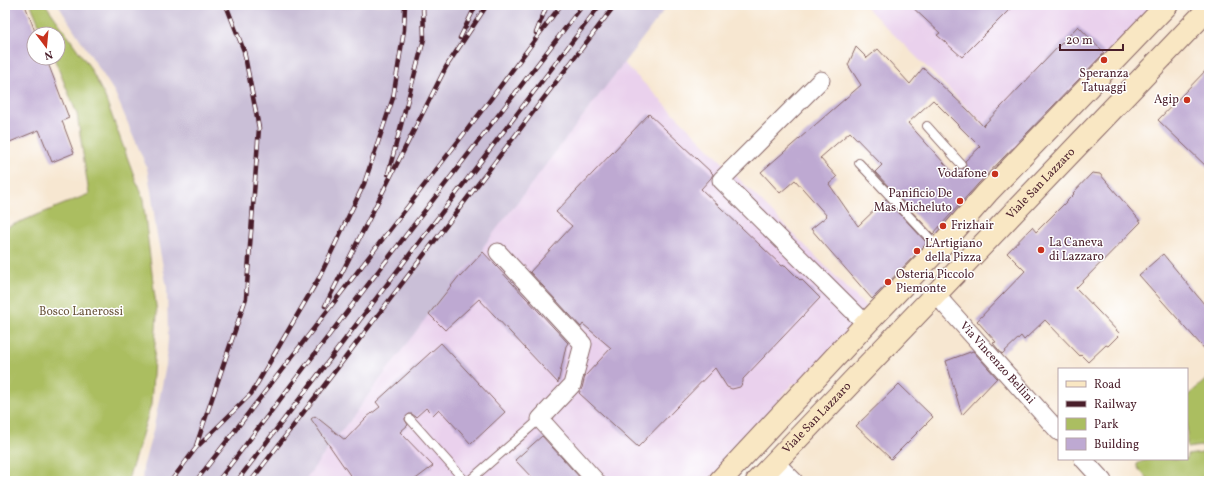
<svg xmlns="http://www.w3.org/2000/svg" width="1214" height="486" viewBox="0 0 1214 486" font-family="Vollkorn,serif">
<rect width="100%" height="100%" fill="#fff"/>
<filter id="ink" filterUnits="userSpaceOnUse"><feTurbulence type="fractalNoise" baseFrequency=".025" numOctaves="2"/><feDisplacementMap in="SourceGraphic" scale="8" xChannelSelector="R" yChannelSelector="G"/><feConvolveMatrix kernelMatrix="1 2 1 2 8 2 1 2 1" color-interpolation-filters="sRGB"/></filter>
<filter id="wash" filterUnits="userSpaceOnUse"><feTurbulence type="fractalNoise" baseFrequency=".012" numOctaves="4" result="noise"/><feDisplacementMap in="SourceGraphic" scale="16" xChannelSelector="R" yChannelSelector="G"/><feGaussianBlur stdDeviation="0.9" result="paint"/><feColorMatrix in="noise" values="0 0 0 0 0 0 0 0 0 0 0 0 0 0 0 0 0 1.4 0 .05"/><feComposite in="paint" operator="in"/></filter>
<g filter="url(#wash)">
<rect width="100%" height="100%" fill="#f7e7d1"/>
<path fill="#ead1ed" d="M864,5H1166L1019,159Z
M602,41L866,307L851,323L855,329L799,387L793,383L777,402L782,406L710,481H268Z"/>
<path fill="#cabfd7" d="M58,5H668L483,247V252L459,276L429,314L304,481H142L143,467L153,431L166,365L168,338L167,288L156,230L152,197L147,168L115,93Z"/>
<path fill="#abbe61" stroke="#7a6e46" d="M31,5H46L89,66L105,97L143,200L157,314L151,405L129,477L126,481H5V228L89,194L77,114L54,58H58V34H43Z
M1209,377V445L1187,448V396Z
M1209,452V481H1149L1137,467V464C1146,456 1176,459 1187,459V455Z"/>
<g id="blocks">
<path fill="#bea9d2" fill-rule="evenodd" d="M5,5H25L36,34H34V58H46L69,118L62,121L74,153L52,162L39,130L5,144Z
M910,5H1014L962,57L937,35L940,33Z
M1078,26L1104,53L978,184L933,234L875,172L882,165L850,132L820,158L837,177L829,184L858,226L886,199L926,242V244L872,299L811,229L827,216L795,180L780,193L761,172L861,85L848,65L856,47L867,58L878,49L910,84L923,68L967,109L983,126ZM933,100L980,147L965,161L966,165L965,168L962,169L958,168L953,173L908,123Z
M1209,67V169L1158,120Z
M649,114L713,174L711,178L701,189L782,266L785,265L800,280L801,279L820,298L743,379V382L740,387L732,389L727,387L715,368L638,447L579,393L582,388L585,376L611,348L583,324L581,327L530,272L572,226L556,212Z
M1092,173L1100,174L1141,222L1076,288L1120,334L1108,346L1106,345L1088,362L1081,355L1080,356L1045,320L1024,340L1021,336L1002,354L993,343L996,342L977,321L1025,271L1007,253L1032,227L1036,232L1074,194L1073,193Z
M483,252L568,343L566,346L558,383L479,299L445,330L429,314L459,276L460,277Z
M1163,254L1209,310V354L1139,275Z
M441,343L505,412L471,444L439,409L433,415L426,408L416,417L412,414H409L405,418V420L408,425L400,432L433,466L413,481H354L311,419L315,416L345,440L367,417L380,407L376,402Z
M973,351L997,378L962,415L946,361Z
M899,384L933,417L891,459L856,426Z
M542,436L583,481H535L515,460Z"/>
</g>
</g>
<g filter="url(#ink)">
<use href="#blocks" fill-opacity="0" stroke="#876565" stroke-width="1"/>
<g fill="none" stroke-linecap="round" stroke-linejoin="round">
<defs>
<path id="service" d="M927,126L961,164
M859,163L938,247
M410,419L465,481
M469,481L540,419"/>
<g id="minor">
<path d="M821,80L721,180L866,324"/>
<path d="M498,252L583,344L572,385L540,419L596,481"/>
<path id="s1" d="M936,293L945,305L1059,432"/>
<path d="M1083,459L1103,481"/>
<path d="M775,462L794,481"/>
</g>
<g id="secondary">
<path d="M720,481L866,324L939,248L987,193L1167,5"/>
<path id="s2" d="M757,481L1209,8"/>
</g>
</defs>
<use href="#service" stroke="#876565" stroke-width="10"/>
<use href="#minor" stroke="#876565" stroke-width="19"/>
<use href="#secondary" stroke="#876565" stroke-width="24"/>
<use href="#service" stroke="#fff" stroke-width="8"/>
<use href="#minor" stroke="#fff" stroke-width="17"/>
<use href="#secondary" stroke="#f9e7c3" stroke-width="22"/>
<defs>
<path id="rail" d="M536,33L547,5
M460,38L476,5
M388,174L424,39L423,5
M325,306L446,67L487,5
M196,446L246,298L259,128L244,51L226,5
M171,481L196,448L251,394L319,278L364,184L393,98L404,30L405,5
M196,481L490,100L561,5
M218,481L323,343L583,5
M237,481L600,5
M251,481L615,5"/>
</defs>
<use href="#rail" stroke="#4a1f2b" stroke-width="4.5"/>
<use href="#rail" stroke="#fff" stroke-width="3" stroke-dasharray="9" stroke-linecap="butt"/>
</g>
</g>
<g fill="#c8321e" stroke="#fff" stroke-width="1.5">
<circle cx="1104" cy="60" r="4"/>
<circle cx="1187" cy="100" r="4"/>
<circle cx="995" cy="174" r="4"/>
<circle cx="960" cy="201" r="4"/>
<circle cx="943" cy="226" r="4"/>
<circle cx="1041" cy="250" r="4"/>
<circle cx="917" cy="251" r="4"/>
<circle cx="888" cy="282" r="4"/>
</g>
<g text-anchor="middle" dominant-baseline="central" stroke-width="3" stroke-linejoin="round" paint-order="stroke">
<g font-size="12" fill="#4a1f2b" stroke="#fff" text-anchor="start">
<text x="1104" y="74" text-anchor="middle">Speranza<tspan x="1104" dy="14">Tatuaggi</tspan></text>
<text x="1179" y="100" text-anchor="end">Agip</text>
<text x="987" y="174" text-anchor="end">Vodafone</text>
<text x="952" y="194" text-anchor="end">Panificio De<tspan x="952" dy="14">Mas Micheluto</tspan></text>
<text x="951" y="226">Frizhair</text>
<text x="1049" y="243">La Caneva<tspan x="1049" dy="14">di Lazzaro</tspan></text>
<text x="925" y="244">L'Artigiano<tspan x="925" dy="14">della Pizza</tspan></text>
<text x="896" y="275">Osteria Piccolo<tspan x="896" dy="14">Piemonte</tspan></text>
</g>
<g font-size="12" fill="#4a1f2b" stroke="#fff">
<text stroke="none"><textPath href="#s2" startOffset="411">Viale San Lazzaro</textPath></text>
<text stroke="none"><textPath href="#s1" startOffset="93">Via Vincenzo Bellini</textPath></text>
<text stroke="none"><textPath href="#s2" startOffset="87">Viale San Lazzaro</textPath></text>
</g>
<g font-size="12" fill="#6c573e" stroke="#fff">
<text x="81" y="312">Bosco Lanerossi</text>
</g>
</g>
<rect width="1214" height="486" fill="none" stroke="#fff" stroke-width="20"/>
<rect x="1058" y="368" width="130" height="92" fill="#ffffff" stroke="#b7a5aa"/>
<rect x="1066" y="381" width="20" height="6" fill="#f9e7c3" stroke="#b7a5aa"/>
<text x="1094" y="388" font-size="12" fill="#4a1f2b">Road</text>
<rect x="1066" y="401" width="20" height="6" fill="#4a1f2b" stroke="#b7a5aa"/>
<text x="1094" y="408" font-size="12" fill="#4a1f2b">Railway</text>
<rect x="1066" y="418" width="20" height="12" fill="#abbe61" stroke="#b7a5aa"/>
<text x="1094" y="428" font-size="12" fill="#4a1f2b">Park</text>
<rect x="1066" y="438" width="20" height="12" fill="#bea9d2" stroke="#b7a5aa"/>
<text x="1094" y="448" font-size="12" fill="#4a1f2b">Building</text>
<g transform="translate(46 46) rotate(164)"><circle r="19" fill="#ffffff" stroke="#b7a5aa"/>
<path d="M0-3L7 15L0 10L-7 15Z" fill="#c8321e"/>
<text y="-6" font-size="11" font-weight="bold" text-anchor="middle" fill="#4a1f2b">N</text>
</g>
<path d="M1060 44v6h63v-6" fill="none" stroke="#4a1f2b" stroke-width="2"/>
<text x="1066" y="44" font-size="12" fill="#4a1f2b" stroke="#ffffff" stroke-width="3" paint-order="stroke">20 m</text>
</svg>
